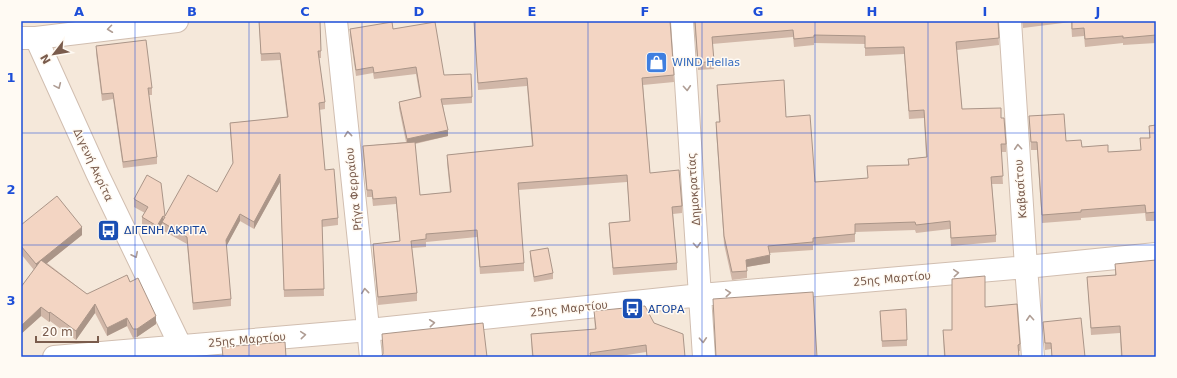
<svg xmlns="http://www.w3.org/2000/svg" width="1177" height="378" viewBox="0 0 1177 378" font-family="'DejaVu Sans',sans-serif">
<rect width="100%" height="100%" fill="#fdf6ec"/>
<path fill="#f5e8da" d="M21,21H1156V357H21Z"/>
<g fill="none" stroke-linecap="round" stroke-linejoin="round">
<defs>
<path id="minor" d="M336,21L371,357
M682,21L704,357
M1010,21L1026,267L1033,357
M22,38H36L177,21
M36,38L97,173L180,345L183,357
M54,357L369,330L701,295L1026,267L1156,254"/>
</defs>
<use href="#minor" stroke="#d1beb0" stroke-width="24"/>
<use href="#minor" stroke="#fff" stroke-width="22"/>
</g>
<path fill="#d1b7a8" d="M259,21L321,51V58H319L325,102V109L319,110L325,170L338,218V225L322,227L324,296L284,297L280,182L254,229L240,221L226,246L231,299V306L193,310L187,244L162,230V225L157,233L142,224V217L145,213L134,207V199L165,216L217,192L233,164L230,130V123L287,117L280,60L261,61Z
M474,21H670L674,82L643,85L650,173L682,206V213L673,214L677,263V270L613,275L609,230V223L630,221L627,182L518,190L524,263V271L480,274L477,237L426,242V247L412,248L417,293V301L378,305L373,251V244L400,241L396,204L373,206L372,197H367L363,154V146L406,142L399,108V102L420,97L416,74L374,79L373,73L356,76L350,35V29H393L444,75L472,97V103L443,105L448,136L415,144L420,195L450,192L447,163V155L532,146L527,86L478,90Z
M694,21H998V27L999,45L957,50L962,109L1001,118L1006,144V152H1001L1003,184H992L996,235V242L951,246L950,229L916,233L915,230L855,232V242L813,245V250L769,253L770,263L747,267V278L732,280L724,244L716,130V122H719L717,85L786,117L815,182L867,178L908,165V159L926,157L924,118L909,119L904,54L865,56V44L814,43V45L794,47L793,37L712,44L714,61V69L698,70Z
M1022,21H1156V43L1123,45V43L1085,47L1084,36L1072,37L1071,22L1023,28Z
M96,46L152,88V95H149L157,157V164L123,168L113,99L102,101L96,53Z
M1029,116L1066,141L1082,147L1108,152L1141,150L1140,138H1149V126L1156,125V221H1146L1145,213L1081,218V220L1042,223L1037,150H1031Z
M21,225L82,235L47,263L87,294L130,282L156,324L137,337L133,338L127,326L107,336L95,313L76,340L50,321L49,322L41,316L21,334V287L34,270L21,254Z
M530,251L553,273V279L534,282L530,257Z
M1115,264L1156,357H1121L1120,333L1091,335L1087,277L1115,275Z
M985,307L1020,344V351H1018L1019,357H944L943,330H952Z
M594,311L654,323L685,357H647L646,352L614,357H532L531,334L595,330Z
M880,311L907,340V346L882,347Z
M1043,322L1085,357H1052L1051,349L1045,350Z"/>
<path fill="#aa9588" d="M448,130V136L407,145V139Z
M280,174V182L254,229V222Z
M240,214V221L226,247V240Z
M163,216V223L162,222V225L157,233V226Z
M82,227V235L36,272V264Z
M770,255V263L746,267V260Z
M95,304V313L76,340V331Z
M41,307V316L21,334V326Z
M50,312V321L49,322V313Z
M156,316V324L137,337V329Z
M127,318V326L107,336V328Z"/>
<path fill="#f3d5c3" stroke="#aa9588" d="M259,21H320L321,51H318L325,102L319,103L325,170L334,169L338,218L322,220L324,289L284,290L280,174L254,222L240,214L226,240L231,299L193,303L187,237L162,222L165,217L163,216L157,226L142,217L148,207L134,199L147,175L161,183L165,216L188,175L217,192L233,163L230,123L288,117L280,53L261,54Z
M474,21H670L674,75L642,78L650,173L679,170L682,206L672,207L677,263L613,268L609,223L630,221L627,175L518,183L524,263L480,267L477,230L426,234V239L411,241L417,293L378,297L373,244L400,241L396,197L373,199L372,190H367L363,146L415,142L420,195L451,192L447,155L533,146L527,78L478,83Z
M695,21H998L999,38L956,42L962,109L1001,108V118H1004L1006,144H1001L1003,176L991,177L996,235L951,238L950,221L916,225L915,222L855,224V234L813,238V242L768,246L770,255L746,260L747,271L732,272L724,236L716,122H720L717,85L784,80L786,117L810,115L815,182L868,178L867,166L909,165L908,159L927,157L924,110L909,111L904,47L865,48V36L814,35V37L794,39L793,30L712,37L714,61L698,63Z
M1072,21H1156V35L1123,38V36L1085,39L1084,28L1072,29Z
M392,22L393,29L435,22L444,75L471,74L472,97L441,99L448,130L407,139L399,102L421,97L416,67L374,73L373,67L356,70L350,29Z
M146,40L152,88H148L157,157L123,162L113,93L102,94L96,46Z
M1064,114L1066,141L1081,140L1082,147L1108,145V152L1141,150L1140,138H1150L1149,126L1156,125V212L1146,213L1145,205L1081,210V212L1042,215L1037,142H1031L1029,116Z
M57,196L82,227L36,264L21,246V225Z
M548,248L553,273L534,277L530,251Z
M41,260L87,294L127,275L130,282L138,278L156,316L137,329H133L127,318L107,328L95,304L76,331L50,312L49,313L41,307L21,326V287Z
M1156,260V357H1122L1120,326L1091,328L1087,277L1116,275L1115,264Z
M985,276V307L1017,304L1020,344L1018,345L1019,357H945L943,330H952V279Z
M813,292L817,357H716L713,299Z
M645,306L654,323L683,334L685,357H647L646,345L590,353L591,357H533L531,334L596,329L594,311Z
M906,309L907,340L882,341L880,311Z
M1081,318L1085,357H1052L1051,343H1045L1043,322Z
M483,323L487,357H381L383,354V349L382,334Z
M285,342L286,357H223L222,347Z"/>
<defs><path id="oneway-chevron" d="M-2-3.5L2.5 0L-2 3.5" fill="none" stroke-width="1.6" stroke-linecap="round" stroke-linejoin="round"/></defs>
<g stroke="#af9d94">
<use href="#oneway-chevron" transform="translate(110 29) rotate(173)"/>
<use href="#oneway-chevron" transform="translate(58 86) rotate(66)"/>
<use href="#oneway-chevron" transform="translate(687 88) rotate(86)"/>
<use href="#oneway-chevron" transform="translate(348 134) rotate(-96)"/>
<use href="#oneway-chevron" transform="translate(1018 147) rotate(-94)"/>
<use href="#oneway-chevron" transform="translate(697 245) rotate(86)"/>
<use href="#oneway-chevron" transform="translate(135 255) rotate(64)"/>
<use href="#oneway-chevron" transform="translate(956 273) rotate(-5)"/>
<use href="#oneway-chevron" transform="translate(365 291) rotate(-96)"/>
<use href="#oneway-chevron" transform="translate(728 293) rotate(-5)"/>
<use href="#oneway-chevron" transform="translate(1030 318) rotate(-94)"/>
<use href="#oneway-chevron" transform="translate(432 323) rotate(-6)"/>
<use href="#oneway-chevron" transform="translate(303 335) rotate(-5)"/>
<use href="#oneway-chevron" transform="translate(703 340) rotate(87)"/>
</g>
<path fill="none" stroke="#1d4ed8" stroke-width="1" stroke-opacity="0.55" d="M135,21V357M249,21V357M362,21V357M475,21V357M588,21V357M702,21V357M815,21V357M928,21V357M1042,21V357M21,133H1156M21,245H1156"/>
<defs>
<symbol id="shop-square" viewBox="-11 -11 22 22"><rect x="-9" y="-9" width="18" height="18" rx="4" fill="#3f7fe0" stroke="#fffaf3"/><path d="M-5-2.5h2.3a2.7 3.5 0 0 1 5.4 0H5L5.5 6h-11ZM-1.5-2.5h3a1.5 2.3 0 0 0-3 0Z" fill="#fff"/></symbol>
<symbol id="bus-square" viewBox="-11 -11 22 22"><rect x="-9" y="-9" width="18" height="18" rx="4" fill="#1a4fb4" stroke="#fffaf3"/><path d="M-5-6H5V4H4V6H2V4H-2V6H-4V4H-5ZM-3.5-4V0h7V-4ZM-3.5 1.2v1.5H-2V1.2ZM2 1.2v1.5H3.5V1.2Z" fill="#fff"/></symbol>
</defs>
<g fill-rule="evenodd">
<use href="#shop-square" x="644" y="50" width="25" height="25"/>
<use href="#bus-square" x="96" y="218" width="25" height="25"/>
<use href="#bus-square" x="620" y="296" width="25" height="25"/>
</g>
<g text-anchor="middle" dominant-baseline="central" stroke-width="3" stroke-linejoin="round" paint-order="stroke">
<g font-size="11" fill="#366cbe" stroke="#fffaf3" text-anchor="start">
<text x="672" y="62">WIND Hellas</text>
</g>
<g font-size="11" fill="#7a5c4d" stroke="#fffaf3">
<text transform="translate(93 165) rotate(65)">Διγενή Ακρίτα</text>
<text transform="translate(354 189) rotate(-96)">Ρήγα Φερραίου</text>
<text transform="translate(694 189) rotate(-94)">Δημοκρατίας</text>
<text transform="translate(1021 189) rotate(-94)">Καβασίτου</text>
<text transform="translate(892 279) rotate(-5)">25ης Μαρτίου</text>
<text transform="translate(569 309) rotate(-6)">25ης Μαρτίου</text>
<text transform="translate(247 340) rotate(-5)">25ης Μαρτίου</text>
</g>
<g font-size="11" fill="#164399" stroke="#fffaf3" text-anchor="start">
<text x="124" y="230">ΔΙΓΕΝΗ ΑΚΡΙΤΑ</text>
<text x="648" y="309">ΑΓΟΡΑ</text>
</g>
</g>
<rect width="1177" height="378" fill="none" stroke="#fffaf3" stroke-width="44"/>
<g transform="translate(54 54) rotate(239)" stroke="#fffaf3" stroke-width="3" paint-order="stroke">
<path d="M0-3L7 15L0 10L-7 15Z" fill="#7a5c4d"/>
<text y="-6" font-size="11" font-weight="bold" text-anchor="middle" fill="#7a5c4d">N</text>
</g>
<path d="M36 336v6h62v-6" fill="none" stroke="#7a5c4d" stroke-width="2"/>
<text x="42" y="336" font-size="12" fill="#7a5c4d" stroke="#fffaf3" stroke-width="3" paint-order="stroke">20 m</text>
<rect x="22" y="22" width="1133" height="334" fill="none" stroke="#1d4ed8" stroke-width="1.5"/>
<g font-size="13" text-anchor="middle" font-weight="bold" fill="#1d4ed8">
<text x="79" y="16">A</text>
<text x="192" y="16">B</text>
<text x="305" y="16">C</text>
<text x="419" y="16">D</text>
<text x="532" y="16">E</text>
<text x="645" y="16">F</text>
<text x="758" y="16">G</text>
<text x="872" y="16">H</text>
<text x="985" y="16">I</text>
<text x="1098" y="16">J</text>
<text x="11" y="82">1</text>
<text x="11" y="194">2</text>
<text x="11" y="305">3</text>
</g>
</svg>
